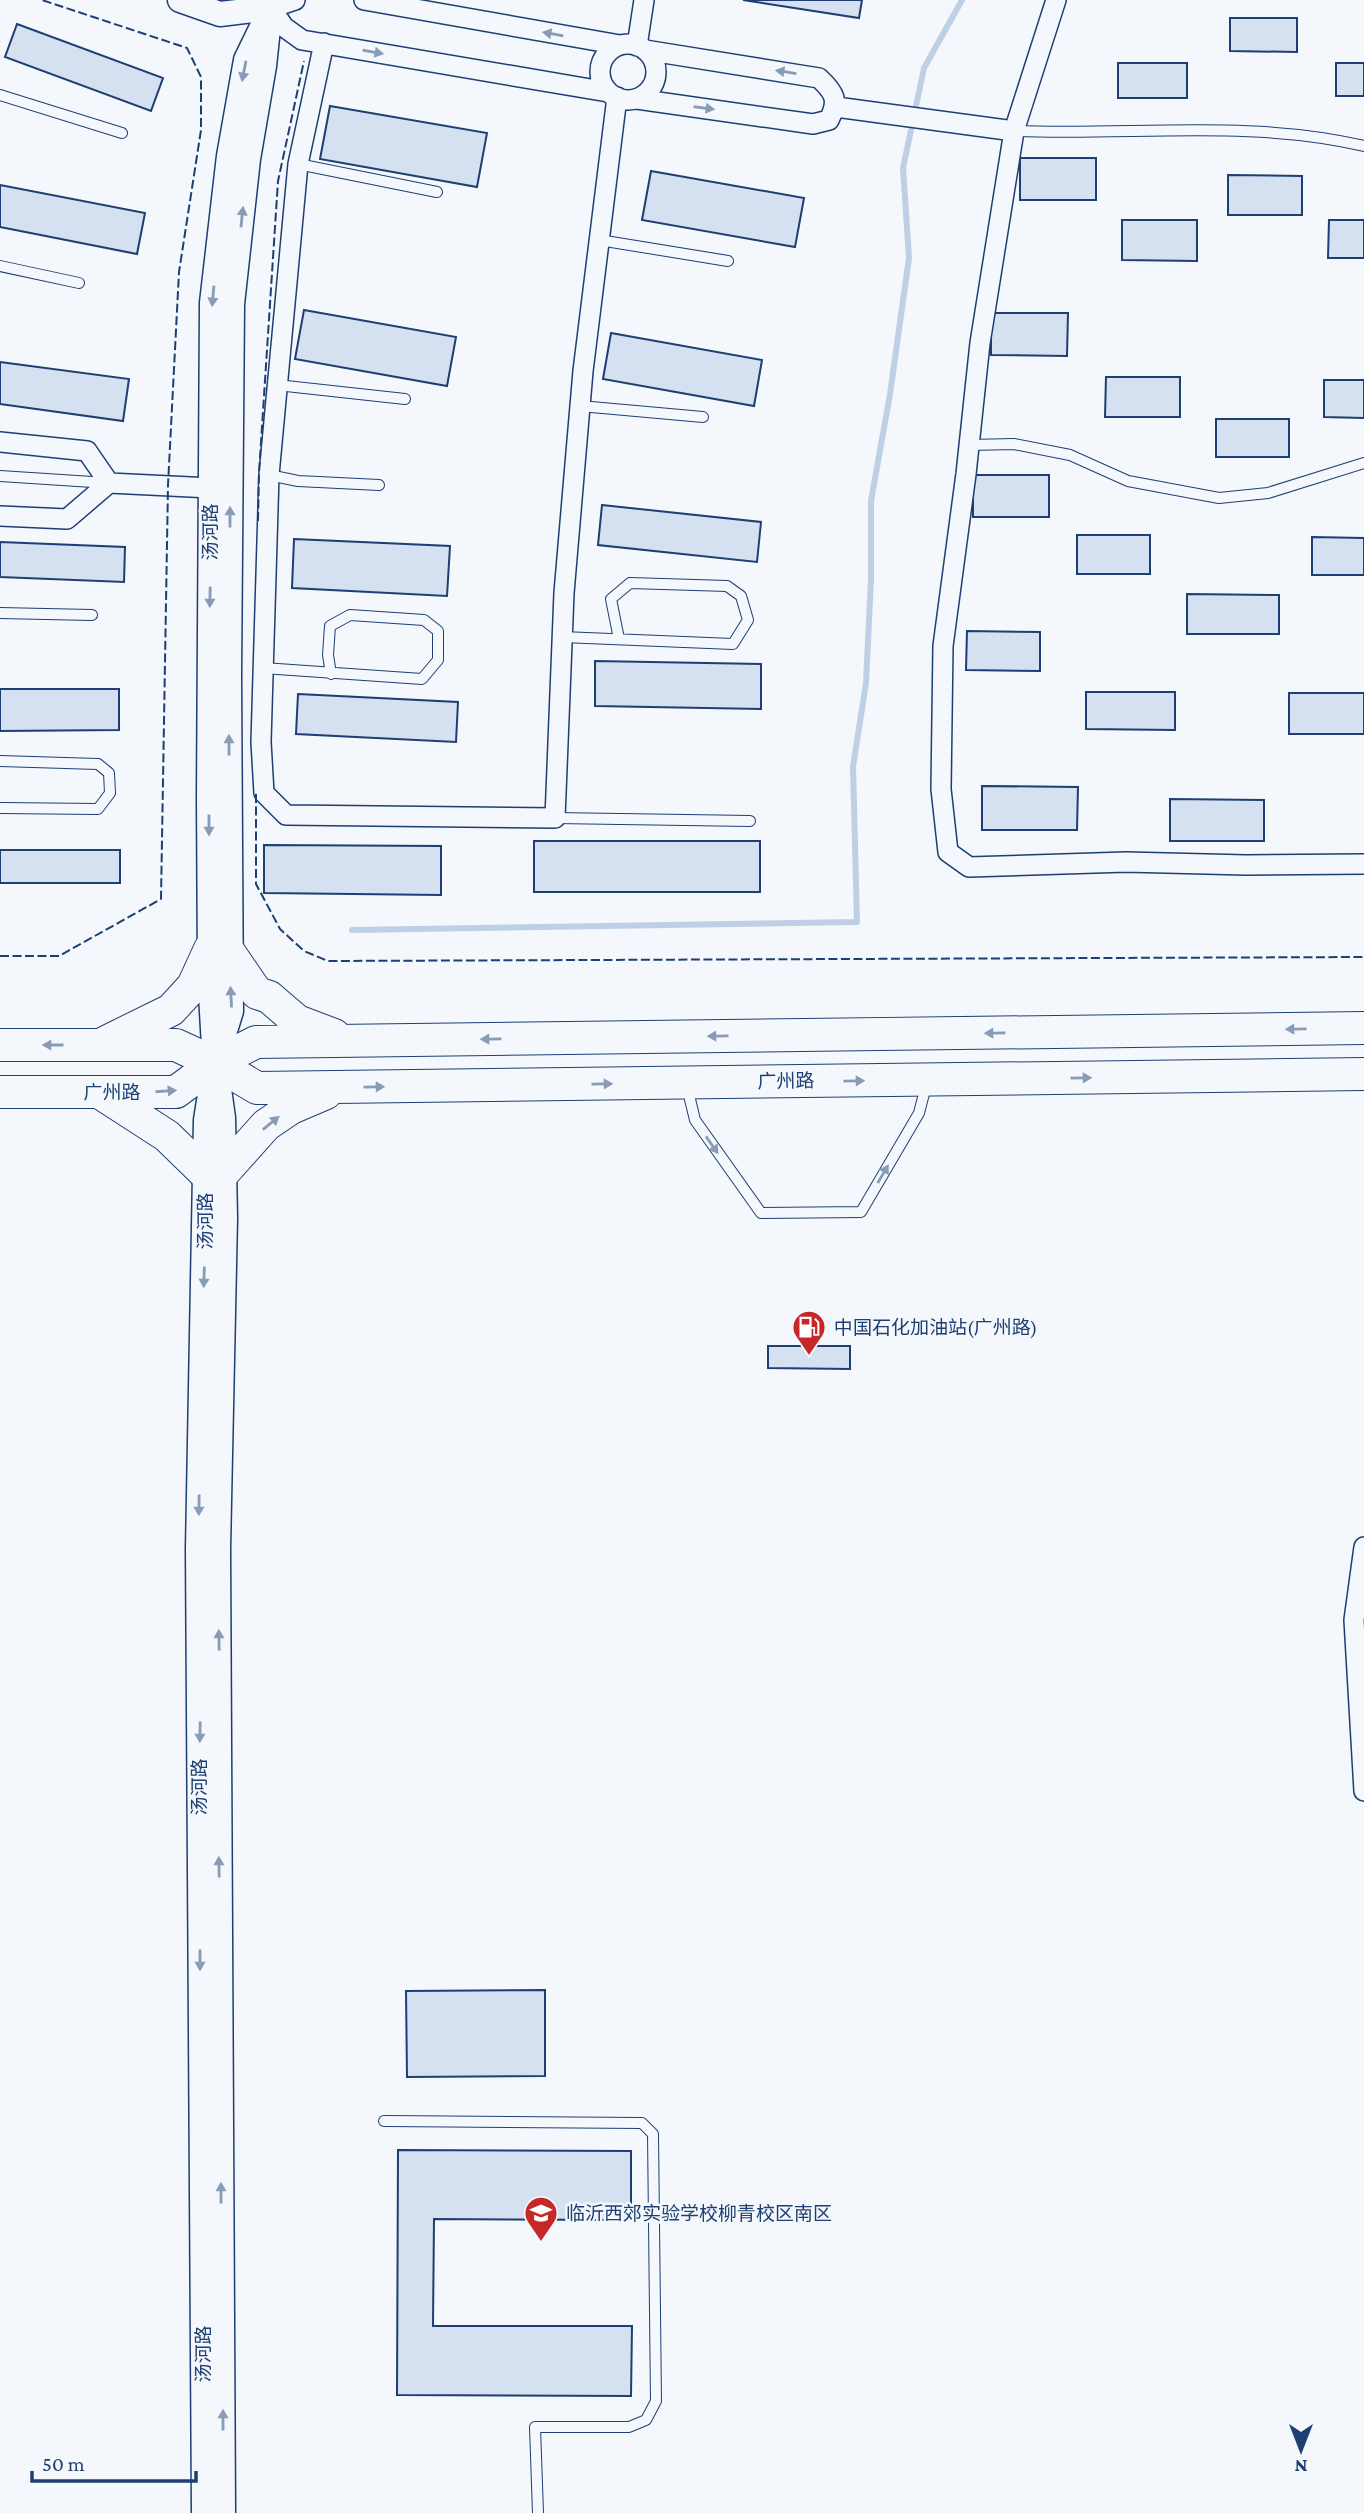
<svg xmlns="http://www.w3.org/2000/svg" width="1364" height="2513" viewBox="0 0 1364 2513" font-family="'Crimson Pro','Noto Sans SC',serif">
<rect width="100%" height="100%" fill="#f4f7fb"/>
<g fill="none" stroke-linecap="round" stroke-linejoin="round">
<path stroke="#bed0e5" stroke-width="6" d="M352,930L857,922L853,767L866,683L871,579V501L890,394L909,258L903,168L924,68L962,0"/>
</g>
<path fill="#d5e0f0" stroke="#1d3f73" stroke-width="2" d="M743,0H862L859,18Z
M1230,18H1297V52L1230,51Z
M17,24L163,78L151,111L5,57Z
M1118,63H1187V98H1118Z
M1336,63H1364V96H1336Z
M330,106L487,133L477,187L320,159Z
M1020,158H1096V200H1020Z
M651,171L804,198L795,247L642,220Z
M1228,175L1302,176V215H1228Z
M0,185L145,213L137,254L0,227Z
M1122,220H1197V261L1122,260Z
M1329,220H1364V258H1328Z
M304,310L456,337L447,386L295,359Z
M991,313H1068L1067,356L991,355Z
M611,333L762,360L754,406L603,379Z
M0,362L129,379L123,421L0,404Z
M1106,377H1180V417H1105Z
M1324,380H1364V418L1324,417Z
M1216,419H1289V457H1216Z
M973,475H1049V517H973Z
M602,505L761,522L757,562L598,545Z
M1077,535H1150V574H1077Z
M1312,537L1364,538V575H1312Z
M294,539L450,546L447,596L292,588Z
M0,542L125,547L124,582L0,577Z
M1187,594L1279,595V634H1187Z
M967,631L1040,632V671L966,670Z
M595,661L761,664V709L595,706Z
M0,689H119V730L0,731Z
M1086,692H1175V730L1086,729Z
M1289,693H1364V734H1289Z
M298,694L458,702L456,742L296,734Z
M982,786L1078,787L1077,830H982Z
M1170,799L1264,800V841H1170Z
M534,841H760V892H534Z
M264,845L441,846V895L264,893Z
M0,850H120V883H0Z
M768,1346H850V1369L768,1368Z
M545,1990V2076L407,2077L406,1991Z
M398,2150L631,2151V2220L434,2219L433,2326H632L631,2396L397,2395Z"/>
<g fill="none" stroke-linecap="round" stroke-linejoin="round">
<defs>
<path id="service" d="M0,95L122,133
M1014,131C1130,136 1250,119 1364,146
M298,164L437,192
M599,240L728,261
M0,266L79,283
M277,385L405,399
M580,406L703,417
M969,445L1014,444L1070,455L1128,481L1219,498L1268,493L1364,463
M269,475L298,481L379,485
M0,476L108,483
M0,613L92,615
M562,637L733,644L748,620L741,596L727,586L630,583L611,599L619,639
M263,668L422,679L438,660V631L424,620L350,615L330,626L328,655L331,674
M0,761L98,764L109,773L110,793L98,809L0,808
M555,818L750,821
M687,1087L695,1120L761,1213L861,1212L919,1113L927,1082
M384,2121L642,2123L653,2134L656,2401L646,2420L629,2427H535L538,2513"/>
<path id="minor" d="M295,0L271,8L284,27L302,40L608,92
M364,0L620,45
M1056,0L1014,131L980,343L966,474L943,646L941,789L948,852L969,867L1126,862L1246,865L1364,864
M324,43L298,164L269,475L261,742L264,793L286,815L555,818L564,593L583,371L617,97
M600 72a28 28 0 1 1 56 0a28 28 0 1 1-56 0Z
M637,46L644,0
M637,99L813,124L829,120C839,100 835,93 819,78L645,50
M836,107L1014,131
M0,442L87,451L109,483L67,519L0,516
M109,483L211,488
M1364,1547L1354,1620L1364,1791"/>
<path id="tertiary" d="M180,0L220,14L271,8
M214,1046L210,978L209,797L212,303L229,156L246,60L263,25
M219,1089L223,1118L225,1218L218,1549L223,2513
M204,2513L198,1549L206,1120L215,1063L231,1011L229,676L232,304L248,159L264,66L271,0"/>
<path id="primary" d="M229,952L257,993L269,997L297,1021L334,1035
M106,1042L171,1010L193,986L210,949
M0,1045H176L215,1063L257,1088L1364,1074
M0,1092H176L215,1063L256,1042L1364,1028
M99,1092L167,1136L205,1173
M224,1172L266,1125L291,1108L326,1093"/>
</defs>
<use href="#service" stroke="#1d3f73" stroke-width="12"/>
<use href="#minor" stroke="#1d3f73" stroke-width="22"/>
<use href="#tertiary" stroke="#1d3f73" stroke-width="27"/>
<use href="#primary" stroke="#1d3f73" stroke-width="34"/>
<use href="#service" stroke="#f4f7fb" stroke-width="10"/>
<use href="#minor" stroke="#f4f7fb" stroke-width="19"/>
<use href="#tertiary" stroke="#f4f7fb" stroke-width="24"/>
<use href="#primary" stroke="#f4f7fb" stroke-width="32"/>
<path stroke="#1d3f73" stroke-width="2" stroke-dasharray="9 3.5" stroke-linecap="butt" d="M258,521L259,473L278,181L304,61
M256,794V884L280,929L304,951L328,961L1364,957
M0,956H59L161,899L168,485L179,272L201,130V77L187,48L42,0"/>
</g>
<defs><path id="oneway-solid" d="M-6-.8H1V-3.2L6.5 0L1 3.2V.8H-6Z" transform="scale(1.75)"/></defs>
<g fill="#889bb7">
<use href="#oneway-solid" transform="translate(553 34) rotate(-170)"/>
<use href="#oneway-solid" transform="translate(373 52) rotate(10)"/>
<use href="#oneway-solid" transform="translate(244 71) rotate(101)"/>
<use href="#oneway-solid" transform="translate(786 72) rotate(-171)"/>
<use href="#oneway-solid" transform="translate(704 108) rotate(8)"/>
<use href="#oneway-solid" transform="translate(242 217) rotate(-84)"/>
<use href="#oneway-solid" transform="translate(213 296) rotate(95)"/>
<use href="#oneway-solid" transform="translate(230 517) rotate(-90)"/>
<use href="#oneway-solid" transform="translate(210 597) rotate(91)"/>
<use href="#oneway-solid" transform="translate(229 745) rotate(-90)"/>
<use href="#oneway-solid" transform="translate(209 825) rotate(90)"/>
<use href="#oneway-solid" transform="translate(231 997) rotate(-93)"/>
<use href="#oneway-solid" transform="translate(1296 1029) rotate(179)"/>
<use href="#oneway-solid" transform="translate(995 1033) rotate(179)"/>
<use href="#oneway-solid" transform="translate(718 1036) rotate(179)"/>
<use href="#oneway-solid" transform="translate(491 1039) rotate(179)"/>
<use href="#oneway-solid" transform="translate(53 1045) rotate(180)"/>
<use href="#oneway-solid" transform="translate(1081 1078) rotate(-1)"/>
<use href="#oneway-solid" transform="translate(854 1081) rotate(-1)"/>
<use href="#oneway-solid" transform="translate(602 1084) rotate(-1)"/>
<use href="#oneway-solid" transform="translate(374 1087) rotate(-1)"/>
<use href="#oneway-solid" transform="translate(166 1091) rotate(-4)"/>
<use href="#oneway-solid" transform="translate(271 1123) rotate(-39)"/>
<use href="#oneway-solid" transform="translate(712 1145) rotate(55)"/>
<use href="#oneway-solid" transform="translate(883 1174) rotate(-60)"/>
<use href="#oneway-solid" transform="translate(204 1277) rotate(92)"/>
<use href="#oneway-solid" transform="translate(199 1505) rotate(91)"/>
<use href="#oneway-solid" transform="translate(219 1640) rotate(-91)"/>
<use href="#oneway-solid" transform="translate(200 1732) rotate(91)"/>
<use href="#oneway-solid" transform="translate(219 1867) rotate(-91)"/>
<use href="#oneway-solid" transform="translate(200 1960) rotate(90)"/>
<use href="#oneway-solid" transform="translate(221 2193) rotate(-90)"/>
<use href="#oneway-solid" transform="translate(223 2420) rotate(-90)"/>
</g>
<defs>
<symbol id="fuel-pin" viewBox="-11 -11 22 30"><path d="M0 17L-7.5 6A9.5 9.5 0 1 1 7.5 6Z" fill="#c62828" stroke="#f4f7fb"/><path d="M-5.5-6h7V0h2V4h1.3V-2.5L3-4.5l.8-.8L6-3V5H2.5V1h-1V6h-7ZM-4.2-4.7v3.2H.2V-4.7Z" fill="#fff"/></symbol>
<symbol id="school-pin" viewBox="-11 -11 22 30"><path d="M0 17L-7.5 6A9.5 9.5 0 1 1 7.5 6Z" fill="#c62828" stroke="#f4f7fb"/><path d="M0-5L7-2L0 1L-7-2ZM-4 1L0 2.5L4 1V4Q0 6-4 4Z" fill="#fff"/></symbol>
</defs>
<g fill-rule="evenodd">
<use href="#fuel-pin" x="790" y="1308" width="38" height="52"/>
<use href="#school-pin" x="522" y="2194" width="38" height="52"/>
</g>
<g text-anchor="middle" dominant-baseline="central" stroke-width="5" stroke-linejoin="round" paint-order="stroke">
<g font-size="19" fill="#1d3f73" stroke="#f4f7fb">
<text transform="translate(210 532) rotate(-90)">汤河路</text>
<text transform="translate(786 1081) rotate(-1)">广州路</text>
<text x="112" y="1092">广州路</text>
<text transform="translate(205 1221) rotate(-90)">汤河路</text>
<text transform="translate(199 1787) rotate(-90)">汤河路</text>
<text transform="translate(203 2354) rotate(-90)">汤河路</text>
</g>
<g font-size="19" fill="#1d3f73" stroke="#f4f7fb" text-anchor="start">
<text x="834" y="1327">中国石化加油站(广州路)</text>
<text x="566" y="2213">临沂西郊实验学校柳青校区南区</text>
</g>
</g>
<g transform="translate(1301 2450) rotate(180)" stroke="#f4f7fb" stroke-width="5" paint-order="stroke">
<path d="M0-5L12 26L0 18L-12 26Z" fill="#1d3f73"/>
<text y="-10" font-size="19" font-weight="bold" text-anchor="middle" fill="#1d3f73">N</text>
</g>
<path d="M32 2471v10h164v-10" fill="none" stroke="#1d3f73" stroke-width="3.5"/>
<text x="42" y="2471" font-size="21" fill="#1d3f73" stroke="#f4f7fb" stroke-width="5" paint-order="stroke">50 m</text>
</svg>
